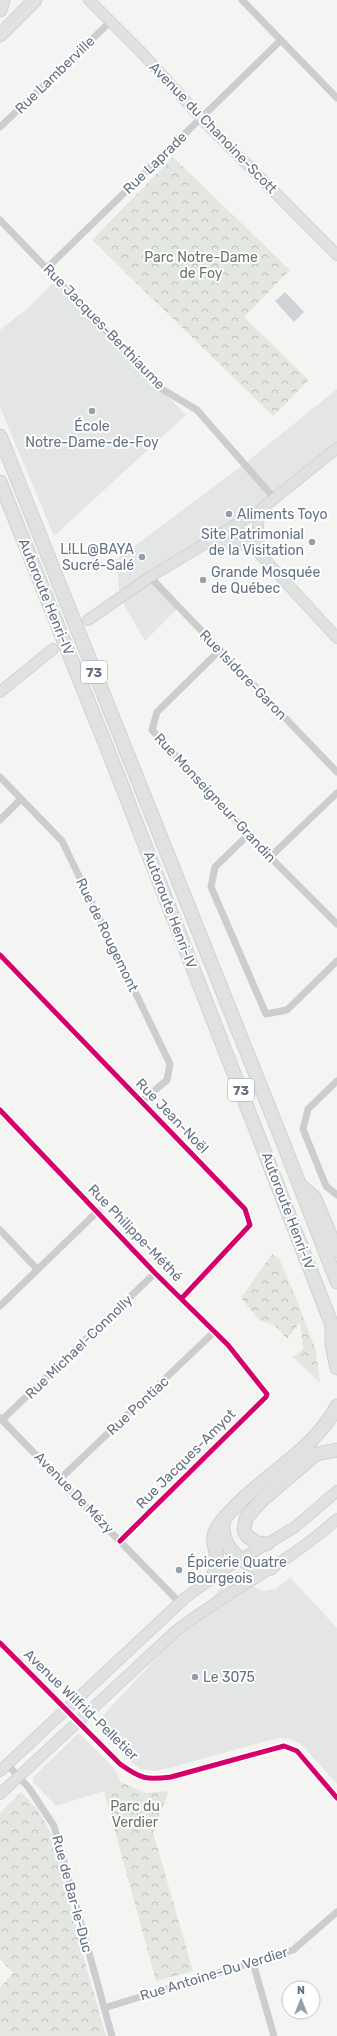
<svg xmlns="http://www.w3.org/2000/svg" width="337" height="2036" viewBox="0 0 337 2036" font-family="Rubik,sans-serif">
<defs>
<pattern id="forest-crowns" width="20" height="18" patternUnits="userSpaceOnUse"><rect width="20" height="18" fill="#e4e7e1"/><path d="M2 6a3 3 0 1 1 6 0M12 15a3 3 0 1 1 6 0" fill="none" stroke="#bcc0bc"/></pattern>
</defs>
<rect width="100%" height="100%" fill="#f4f5f3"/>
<path fill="#e4e6e5" d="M57,279L186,415L54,536L0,407V330L29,307Z
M337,389V448L275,499L151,577L179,607L145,641L120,598L116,560L244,464Z
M238,1570L249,1585L264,1591L276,1589L290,1577L337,1628V1784L301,1744L289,1739L278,1738L169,1768L156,1771L141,1769L129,1761L98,1721Z
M79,1733L114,1768L121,1782L104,1791L56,1806L33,1782V1777Z"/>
<path fill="url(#forest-crowns)" d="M173,157L290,270L244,317L309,380L273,416L92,240Z
M272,1254L279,1258L298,1303L316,1351L320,1383L293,1357L303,1349L300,1322L287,1339L275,1326L259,1320L241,1298Z
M121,1782L146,1793L169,1791L153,1832L193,1971L156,1981L104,1791Z
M21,1792L38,1810L52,1835L85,1962L106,2036H0V1988L13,1973L0,1959V1813Z"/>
<path fill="#cdd4d8" d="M285,292L304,312L294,322L275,301Z"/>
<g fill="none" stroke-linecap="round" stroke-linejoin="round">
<defs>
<path id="secondary" d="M89,0L143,54L202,119L337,255
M260,510C258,525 255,540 261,554
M235,527L337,638
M210,545C223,542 242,542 254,550
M88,620L150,577L260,510L337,448
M0,692L53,649
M0,1771L185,1598L223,1570L295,1527L337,1491
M0,1794L177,1630C229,1590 289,1563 337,1519"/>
<path id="highway" d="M0,10L3,0
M0,35L35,0
M0,436L284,1145L337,1282
M0,482L111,758L337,1338
M301,1186L314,1197L337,1251
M332,1328V1345L337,1368
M224,1519C218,1547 244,1569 271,1568
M267,1544L257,1543L247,1536L244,1530L246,1518L262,1500L316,1454L337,1450
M212,1578C215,1572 217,1566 217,1560C216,1546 209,1538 219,1525C252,1480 311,1456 337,1406"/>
</defs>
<use href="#secondary" stroke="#d2d3d4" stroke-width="12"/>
<use href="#highway" stroke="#d0d1d1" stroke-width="15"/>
<path stroke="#cccdce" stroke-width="7" d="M242,0L337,98
M0,127L110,22
M0,220L162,389L197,410L275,499
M47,268L280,41
M150,577L337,772
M220,650L157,712L152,730L270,857L337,924
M0,777L62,841L170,1064L167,1080L142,1101
M0,820L21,799
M249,834L215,867L211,887L266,1014L287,1010L337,961
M270,857L337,793
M0,955L245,1209L250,1225L182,1298
M337,1081L308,1109L303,1129L326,1186L337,1195
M0,1110L155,1273L228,1345L267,1394L266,1397L120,1541
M0,1230L37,1269
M0,1306L98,1211
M0,1418L180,1603
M2,1420L155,1273
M60,1479L214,1332
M0,1643L120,1764C141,1779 146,1780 171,1777L284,1746L297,1751L337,1798
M7,1764L29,1788L54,1826L112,2036
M253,1963L274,2036
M104,2008L293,1950L337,1912"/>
<use href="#secondary" stroke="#e0e1e1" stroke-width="10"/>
<use href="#highway" stroke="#e0e1e1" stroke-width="13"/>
<defs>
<path id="cycleway" d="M0,955L245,1209L250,1225L182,1298
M0,1110L155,1273L228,1345L267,1394L266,1397L120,1541
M0,1643L120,1764C141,1779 146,1780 171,1777L284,1746L297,1751L337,1798"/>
</defs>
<use href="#cycleway" stroke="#fff" stroke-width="8"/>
<use href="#cycleway" stroke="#d6006c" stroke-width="5"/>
</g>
<g fill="#96a0aa" stroke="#fff" stroke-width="1.5">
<circle cx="92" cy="411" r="4"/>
<circle cx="229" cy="514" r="4"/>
<circle cx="312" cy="542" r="4"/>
<circle cx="142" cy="557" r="4"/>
<circle cx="203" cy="580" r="4"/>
<circle cx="179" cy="1570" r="4"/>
<circle cx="195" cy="1677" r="4"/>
</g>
<g text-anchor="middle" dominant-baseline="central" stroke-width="4" stroke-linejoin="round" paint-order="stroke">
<g fill="#fff" stroke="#929da8" stroke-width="1">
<rect x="81" y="661" width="26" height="22" rx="3"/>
<rect x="228" y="1079" width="26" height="22" rx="3"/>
</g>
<g font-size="13" font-weight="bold" fill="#647383">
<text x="94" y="672">73</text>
<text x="241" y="1090">73</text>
</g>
<g font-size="14" fill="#647383" stroke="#fff">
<text transform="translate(55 75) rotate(-44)">Rue Lamberville</text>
<text transform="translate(213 128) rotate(46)">Avenue du Chanoine-Scott</text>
<text transform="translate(155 163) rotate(-44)">Rue Laprade</text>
<text transform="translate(104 327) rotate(46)">Rue Jacques-Berthiaume</text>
<text transform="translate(46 597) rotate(68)">Autoroute Henri-IV</text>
<text transform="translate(243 675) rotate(46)">Rue Isidore-Garon</text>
<text transform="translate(215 798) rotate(47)">Rue Monseigneur-Grandin</text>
<text transform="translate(170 910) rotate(69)">Autoroute Henri-IV</text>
<text transform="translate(107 935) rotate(64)">Rue de Rougemont</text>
<text transform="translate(172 1116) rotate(46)">Rue Jean-Noël</text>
<text transform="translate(288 1211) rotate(69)">Autoroute Henri-IV</text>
<text transform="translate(135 1233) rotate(46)">Rue Philippe-Méthé</text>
<text transform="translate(79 1347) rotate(-44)">Rue Michael-Connolly</text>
<text transform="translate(138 1406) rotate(-43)">Rue Pontiac</text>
<text transform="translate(186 1459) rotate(-45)">Rue Jacques-Amyot</text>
<text transform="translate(74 1493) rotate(46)">Avenue De Mézy</text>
<text transform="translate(81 1705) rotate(44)">Avenue Wilfrid-Pelletier</text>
<text transform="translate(72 1894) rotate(75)">Rue de Bar-le-Duc</text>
<text transform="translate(214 1974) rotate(-17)">Rue Antoine-Du Verdier</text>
</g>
<g font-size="14" fill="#667a63" stroke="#fff">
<text x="201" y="257">Parc Notre-Dame<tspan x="201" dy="16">de Foy</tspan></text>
<text x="135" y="1806">Parc du<tspan x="135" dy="16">Verdier</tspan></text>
</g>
<g font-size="14" fill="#647383" stroke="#fff" text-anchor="start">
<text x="92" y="426" text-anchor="middle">École<tspan x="92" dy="16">Notre-Dame-de-Foy</tspan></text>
<text x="237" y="514">Aliments Toyo</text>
<text x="304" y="534" text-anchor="end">Site Patrimonial<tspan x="304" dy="16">de la Visitation</tspan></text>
<text x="134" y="549" text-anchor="end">L!LL@BAYA<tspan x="134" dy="16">Sucré-Salé</tspan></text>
<text x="211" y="572">Grande Mosquée<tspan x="211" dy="16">de Québec</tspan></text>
<text x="187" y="1562">Épicerie Quatre<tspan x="187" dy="16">Bourgeois</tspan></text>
<text x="203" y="1677">Le 3075</text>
</g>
</g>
<g transform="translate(301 2000)"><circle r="19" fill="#ffffff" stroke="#c1c7cd"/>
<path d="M0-3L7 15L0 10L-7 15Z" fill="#96a0aa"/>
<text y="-6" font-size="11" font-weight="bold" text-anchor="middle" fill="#647383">N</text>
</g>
</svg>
